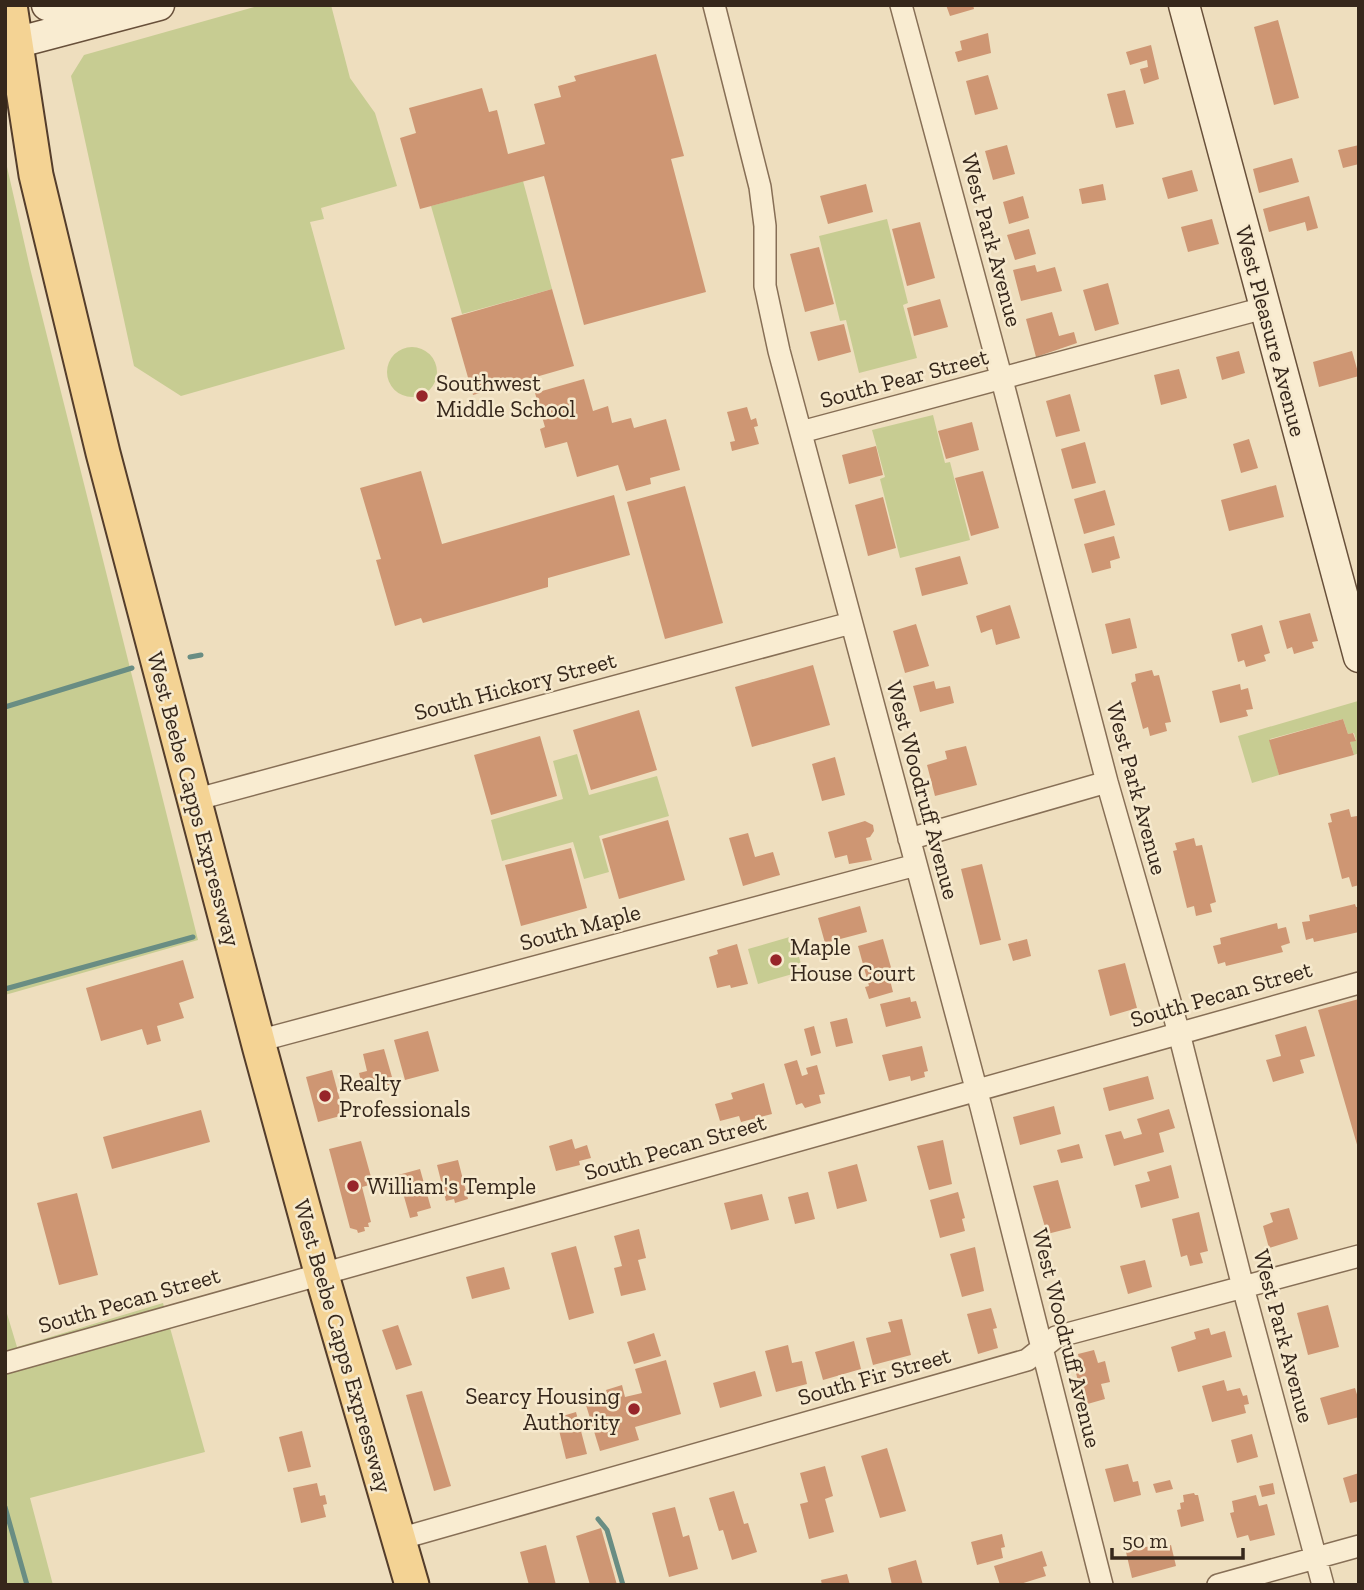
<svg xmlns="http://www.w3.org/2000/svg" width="1364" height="1590" viewBox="0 0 1364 1590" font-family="'Zilla Slab',serif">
<rect width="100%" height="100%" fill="#eedebe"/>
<path fill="#c7cc92" d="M261,5H331L350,78L375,113L397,186L321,208L324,219L310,222L345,349L181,396L134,366L71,76L84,55Z
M5,158L30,268L198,940L5,995Z
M523,181L552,289L462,314L431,206Z
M887,219L908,303L903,305L917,358L859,373L846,320L840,321L819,236Z
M387 372a25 25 0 1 1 50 0a25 25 0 1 1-50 0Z
M933,415L945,463L950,462L970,540L900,558L880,479L885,477L872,430Z
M1358,701L1359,753L1354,755L1350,742L1356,740L1354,733L1348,734L1343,719L1270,739L1279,775L1252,783L1238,736Z
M577,754L589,795L657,776L669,816L599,836L609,872L584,879L573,842L502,861L491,820L563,799L553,761Z
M793,936L803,971L758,984L748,949Z
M163,1303L205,1452L30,1498L53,1585H5V1307L17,1347Z"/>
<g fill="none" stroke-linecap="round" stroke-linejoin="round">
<path stroke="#698d83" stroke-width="5" d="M190,657L201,655
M5,707L132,668
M5,989L193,937
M5,1507L27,1585
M598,1519L607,1530L623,1585"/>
</g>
<path fill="#ce9673" d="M946,5H973L974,9L950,16Z
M1278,20L1299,98L1274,105L1254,27Z
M988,33L991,53L958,62L955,52L962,50L960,41Z
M1151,45L1159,79L1144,84L1140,69L1148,67L1147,60L1130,65L1126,52Z
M656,54L684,156L671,159L706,292L584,325L544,176L420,209L400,138L416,133L409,108L482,88L489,112L497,110L508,154L545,144L534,104L561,97L558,86L576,81L574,76Z
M988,75L998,109L975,115L966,81Z
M1125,90L1134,124L1116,128L1107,94Z
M1007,145L1015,174L993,180L985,151Z
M1359,145V164L1343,168L1338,150Z
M1292,158L1299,182L1259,193L1253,169Z
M1192,170L1198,191L1168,199L1162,178Z
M866,184L873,212L828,224L820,196Z
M1103,184L1106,200L1082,204L1079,189Z
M1023,196L1029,218L1009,224L1003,202Z
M1309,196L1318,228L1307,231L1305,222L1269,232L1263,209Z
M1212,219L1219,244L1188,252L1181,227Z
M920,222L935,278L907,286L892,229Z
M1029,229L1036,254L1015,260L1007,235Z
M819,247L834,304L805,312L790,254Z
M1035,265L1037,272L1055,267L1062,291L1021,301L1013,270Z
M1108,283L1119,324L1095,331L1083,290Z
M552,289L574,366L473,395L451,318Z
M940,299L948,327L914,336L907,308Z
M1052,312L1059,336L1074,332L1077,343L1036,357L1026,319Z
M844,324L851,352L818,361L810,332Z
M1239,351L1245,373L1222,380L1216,357Z
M1352,351L1359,376L1319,387L1313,362Z
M1179,369L1187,398L1161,405L1154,375Z
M584,379L593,411L608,406L612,423L631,418L634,428L666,419L680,470L650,478L651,484L626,491L618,465L577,477L567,442L545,448L540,429L545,427L535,393Z
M1070,394L1080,431L1056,437L1046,401Z
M747,407L751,420L756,418L758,426L754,427L759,444L732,451L730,442L735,441L727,412Z
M972,422L979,450L946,459L938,431Z
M1249,439L1258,468L1241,473L1233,444Z
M1085,442L1096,483L1072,489L1061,449Z
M876,446L883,475L849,484L842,455Z
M421,471L442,544L614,495L630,555L548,578V587L423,623L421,618L395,626L376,560L381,559L360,488Z
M983,471L999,528L971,536L955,478Z
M1276,485L1284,517L1229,531L1221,500Z
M685,486L723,623L665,639L627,502Z
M1105,490L1115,525L1084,534L1074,499Z
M883,497L896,548L868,556L855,505Z
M1114,536L1120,558L1110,561L1111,568L1092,573L1084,544Z
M960,556L968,584L922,596L915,568Z
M1010,605L1020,638L996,645L992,629L981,633L976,616Z
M1310,613L1318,641L1312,642L1314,648L1294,654L1292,647L1287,649L1279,621Z
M1130,618L1137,648L1112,654L1105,624Z
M916,624L929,666L905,673L893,631Z
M1262,625L1270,653L1264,655L1266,661L1246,667L1244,660L1238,662L1231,634Z
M813,665L830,725L752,747L735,687Z
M1152,670L1154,676L1159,675L1171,722L1165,723L1167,731L1150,736L1148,727L1143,729L1131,683L1136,681L1135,674Z
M934,681L936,689L950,686L954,703L920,712L913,686Z
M1240,684L1241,690L1248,688L1253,709L1246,710L1248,716L1220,723L1212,691Z
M639,710L657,770L591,790L573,730Z
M1343,719L1348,734L1353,733L1356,741L1350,742L1354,755L1279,775L1269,740Z
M540,736L557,796L491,815L474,755Z
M966,746L977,785L935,796L927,765L947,759L945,751Z
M835,757L845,795L822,801L812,764Z
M1349,809L1351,817L1357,816L1359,824V885L1352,887L1349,877L1342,879L1328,823L1332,822L1330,814Z
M668,820L685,880L619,899L602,839Z
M865,821L873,825L874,831L870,837L866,838L872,860L849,864L847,855L835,858L828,832Z
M748,833L755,857L773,852L780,875L743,886L729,838Z
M1194,838L1196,846L1202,845L1216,902L1210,904L1212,912L1196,916L1194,906L1187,908L1173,851L1177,850L1175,843Z
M571,848L587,908L521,926L505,865Z
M982,864L1001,940L980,945L961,869Z
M1355,904L1356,907H1359V932L1314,942L1313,938L1306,940L1302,922L1310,921L1309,915Z
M860,906L867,932L825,943L818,918Z
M1277,923L1278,929L1286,927L1290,943L1281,946L1283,952L1226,966L1225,962L1218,964L1213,946L1221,944L1220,938Z
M883,939L892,971L888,972L893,992L869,999L865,987L869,986L858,946Z
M1027,939L1031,956L1013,961L1008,944Z
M737,944L748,984L731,988L730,985L717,988L709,957L718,954L717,950Z
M183,960L194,998L179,1003L184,1018L157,1026L161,1041L147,1045L142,1029L101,1041L86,988Z
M1125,963L1137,1008L1110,1016L1098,970Z
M910,997L911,1002L916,1001L921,1018L886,1027L880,1004Z
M1359,999V1148H1358L1318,1010Z
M847,1018L853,1043L836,1047L830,1022Z
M814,1026L821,1053L811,1056L804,1029Z
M1306,1026L1315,1056L1300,1060L1304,1073L1273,1082L1266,1060L1281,1056L1275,1035Z
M428,1031L439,1071L405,1080L394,1040Z
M922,1046L928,1071L924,1072L925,1077L911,1081L910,1076L889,1081L882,1055Z
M384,1049L392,1077L388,1078L391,1088L378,1091L376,1082L362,1086L359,1073L367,1071L363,1054Z
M797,1060L802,1076L808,1074L806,1068L817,1065L825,1094L819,1095L821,1103L805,1108L802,1103L796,1105L784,1064Z
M332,1070L344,1115L318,1122L306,1077Z
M1148,1076L1154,1099L1109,1111L1103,1088Z
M764,1083L772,1114L741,1122L739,1116L720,1121L715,1104L733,1099L731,1093Z
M1054,1106L1061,1134L1020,1145L1013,1117Z
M1169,1109L1175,1128L1159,1133L1164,1152L1114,1166L1105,1135L1121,1131L1124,1139L1142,1134L1137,1119Z
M201,1110L210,1142L112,1169L103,1137Z
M572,1139L575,1149L587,1145L591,1158L579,1161L580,1165L556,1171L549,1146Z
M943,1140L952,1184L929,1190L917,1146Z
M361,1141L373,1184L362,1187L371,1222L368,1223L369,1227H364L365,1231L358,1233L357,1230L350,1228L329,1149Z
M1079,1144L1083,1158L1061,1163L1057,1150Z
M458,1160L468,1199L455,1203L454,1199L446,1201L437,1165Z
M857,1164L867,1201L837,1209L828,1172Z
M1171,1165L1179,1198L1141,1208L1135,1185L1150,1181L1147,1172Z
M420,1169L431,1208L417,1212L418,1216L410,1218L398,1175Z
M1058,1180L1071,1228L1047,1234L1033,1186Z
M808,1192L815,1219L795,1224L788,1197Z
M958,1192L965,1218L962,1219L965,1231L940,1238L930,1200Z
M77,1193L98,1275L59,1285L37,1203Z
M762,1194L769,1220L731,1230L724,1203Z
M1289,1208L1298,1239L1269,1248L1263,1226L1273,1222L1270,1213Z
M1199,1212L1208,1251L1200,1253L1203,1263L1190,1266L1187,1255L1181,1257L1172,1219Z
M639,1229L646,1258L638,1260L646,1290L621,1296L614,1268L622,1266L614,1236Z
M576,1246L594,1313L569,1320L551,1253Z
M975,1247L984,1291L962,1297L950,1254Z
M1145,1260L1152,1287L1128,1294L1120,1266Z
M504,1267L510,1289L472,1299L466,1277Z
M1328,1305L1339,1347L1308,1355L1297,1313Z
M991,1308L997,1328L993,1329L998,1348L978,1354L967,1314Z
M902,1319L911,1355L873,1365L866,1338L891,1332L888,1322Z
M398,1325L412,1365L396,1370L382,1330Z
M1209,1328L1211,1335L1225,1331L1232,1357L1178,1372L1171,1347L1196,1339L1194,1332Z
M654,1333L661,1356L634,1364L627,1342Z
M854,1341L861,1369L823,1380L815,1352Z
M788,1345L792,1363L802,1361L807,1384L776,1392L765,1351Z
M1094,1350L1098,1363L1105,1361L1110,1382L1101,1384L1105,1399L1084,1405L1075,1369L1081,1368L1078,1354Z
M666,1360L681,1414L635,1427L639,1440L600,1451L586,1405L609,1398L606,1390L622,1385L625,1397L642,1393L635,1369Z
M755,1371L762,1396L720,1408L713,1383Z
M1224,1380L1227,1391L1240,1388L1243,1396L1247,1395L1249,1404L1244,1405L1246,1413L1212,1422L1202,1386Z
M1355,1388L1359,1401V1417L1328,1425L1320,1398Z
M422,1391L451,1486L434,1491L406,1395Z
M576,1412L587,1454L566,1459L556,1418Z
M302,1431L311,1467L288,1472L279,1437Z
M1252,1434L1258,1457L1237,1463L1231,1440Z
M887,1448L906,1511L880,1518L861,1456Z
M1128,1464L1133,1482L1138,1481L1141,1495L1114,1502L1105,1469Z
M825,1466L833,1496L825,1499L834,1532L809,1539L800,1504L808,1502L800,1473Z
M1359,1473V1501L1350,1503L1343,1478Z
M1170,1480L1173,1489L1156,1493L1153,1484Z
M317,1483L320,1496L325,1495L327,1504L323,1505L326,1517L301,1523L293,1488Z
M1273,1483L1275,1494L1262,1497L1259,1486Z
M734,1491L744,1524L748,1523L757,1552L732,1560L723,1530L719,1531L709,1498Z
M1194,1493L1195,1495H1198L1204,1521L1181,1527L1177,1510L1181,1509L1180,1503L1184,1502L1183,1495Z
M1256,1495L1259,1506L1267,1504L1275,1535L1250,1541L1248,1535L1237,1538L1230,1513L1234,1512L1232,1501Z
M675,1507L683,1537L689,1535L698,1569L669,1577L652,1513Z
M601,1528L617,1585H590L576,1536Z
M1002,1534L1005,1547L1001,1548L1003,1558L977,1565L971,1542Z
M1162,1543L1163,1547L1171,1545L1176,1566L1132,1578L1126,1552Z
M546,1545L556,1585H529L520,1552Z
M1042,1551L1047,1566L1043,1567L1046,1576L1017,1585H1000L994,1566Z
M916,1560L923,1585H892L888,1568Z
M847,1574L850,1585H822L821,1580Z"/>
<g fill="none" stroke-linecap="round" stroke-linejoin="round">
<defs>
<path id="street" d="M714,5L760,187L765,226V286L779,351L981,1107L1102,1585
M901,5L1002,380L1107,782L1179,1033L1243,1287L1323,1585
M801,432L1264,308
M194,800L851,623
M909,839L1107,782
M258,1041L916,865
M5,1363L1359,983
M399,1539L1027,1360L1056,1337L1359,1256
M1218,1585L1359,1546"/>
<path id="secondary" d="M47,5L67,12L101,14
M1184,5L1359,657
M15,43L159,5"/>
<path id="primary" d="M10,5L36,175L103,453L260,1049L321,1272L412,1585"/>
</defs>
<use href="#street" stroke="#876f56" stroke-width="24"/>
<use href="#secondary" stroke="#68503a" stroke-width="33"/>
<use href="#primary" stroke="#543d2b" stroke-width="37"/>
<use href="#street" stroke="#f9ecd1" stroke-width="21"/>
<use href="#secondary" stroke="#f9ecd1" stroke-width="30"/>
<use href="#primary" stroke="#f4d394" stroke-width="33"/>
</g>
<g fill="#97252a" stroke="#f6e9cd" stroke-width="2.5">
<circle cx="422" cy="396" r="7"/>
<circle cx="776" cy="960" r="7"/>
<circle cx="325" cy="1096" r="7"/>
<circle cx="353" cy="1186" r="7"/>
<circle cx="634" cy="1409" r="7"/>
</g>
<g text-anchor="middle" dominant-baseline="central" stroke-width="5" stroke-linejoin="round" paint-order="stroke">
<g font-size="23" fill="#36271b" stroke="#f6e9cd">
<text transform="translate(992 240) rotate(75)">West Park Avenue</text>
<text transform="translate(1271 331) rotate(75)">West Pleasure Avenue</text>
<text transform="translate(904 378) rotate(-15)">South Pear Street</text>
<text transform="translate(515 686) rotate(-15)">South Hickory Street</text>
<text transform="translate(1137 788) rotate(75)">West Park Avenue</text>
<text transform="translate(923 790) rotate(75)">West Woodruff Avenue</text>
<text transform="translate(194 799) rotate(75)">West Beebe Capps Expressway</text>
<text transform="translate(580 927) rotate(-15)">South Maple</text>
<text transform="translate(1221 994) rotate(-16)">South Pecan Street</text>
<text transform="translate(675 1147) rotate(-16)">South Pecan Street</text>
<text transform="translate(129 1300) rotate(-16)">South Pecan Street</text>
<text transform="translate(1284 1336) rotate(75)">West Park Avenue</text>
<text transform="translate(1067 1338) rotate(76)">West Woodruff Avenue</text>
<text transform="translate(343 1346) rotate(74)">West Beebe Capps Expressway</text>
<text transform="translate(874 1376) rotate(-16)">South Fir Street</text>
</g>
<g font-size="23" fill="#36271b" stroke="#f6e9cd" text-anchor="start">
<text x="436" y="383">Southwest<tspan x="436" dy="26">Middle School</tspan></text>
<text x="790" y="947">Maple<tspan x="790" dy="26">House Court</tspan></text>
<text x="339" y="1083">Realty<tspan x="339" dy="26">Professionals</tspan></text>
<text x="367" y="1186">William's Temple</text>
<text x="620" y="1396" text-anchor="end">Searcy Housing<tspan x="620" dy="26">Authority</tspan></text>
</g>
</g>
<rect width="1364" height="1590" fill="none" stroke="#36271b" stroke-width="14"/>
<path d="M1112 1548v10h131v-10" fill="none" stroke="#36271b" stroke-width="3.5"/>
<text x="1122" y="1548" font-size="21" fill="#36271b" stroke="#f6e9cd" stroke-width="5" paint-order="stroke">50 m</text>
</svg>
